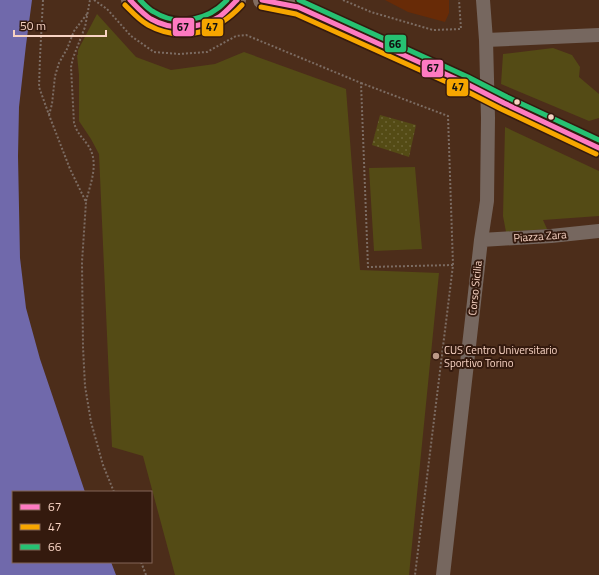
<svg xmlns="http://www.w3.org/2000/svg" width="599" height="575" viewBox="0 0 599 575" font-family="'Titillium Web',sans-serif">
<defs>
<pattern id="park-dots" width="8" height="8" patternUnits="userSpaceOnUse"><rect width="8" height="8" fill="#544b15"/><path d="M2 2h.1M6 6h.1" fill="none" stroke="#6d6435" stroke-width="1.8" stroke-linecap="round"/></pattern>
</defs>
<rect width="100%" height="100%" fill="#4c2d1a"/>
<path fill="#682b07" d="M385,0H449V13L445,22L408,12Z"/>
<path fill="#544b15" d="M97,14L136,57L171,70L215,64L244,52L346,89L360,270L439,273L409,575H175L143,456L112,447L99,154L91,139L79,121V75L77,55H78V50Z
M553,48L572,55L580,67L579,77L599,94V118L589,121L501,84L503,54Z
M505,127L599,171V216L543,220L547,229L506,232L503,216Z
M415,167L422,249L374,251L369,168Z"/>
<path fill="url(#park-dots)" d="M380,115L416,125L409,157L372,145Z"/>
<path fill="#7069ab" d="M0,0H32L26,45L19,107L18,156L20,258L26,308L40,359L85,492H13V562H111L116,575H0Z"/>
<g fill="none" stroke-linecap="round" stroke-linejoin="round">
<path stroke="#7c6c63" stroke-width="2" stroke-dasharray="2 2" stroke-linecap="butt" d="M43,0L40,57L39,87L49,115L70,169L86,202L82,262L83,347L85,386L91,422L103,465L114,492
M94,0L107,9L131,36L154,52L179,54L207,52L236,36L246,35L361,83L368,267L453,265L415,575
M343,0L371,12L433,30L461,29L459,0
M361,83L448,116L453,265
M49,115L52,104L55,76L59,63L67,49L74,31L87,14
M86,201C91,182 100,161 87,144C81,135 78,135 74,123L71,67L73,58L85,27L90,0
M141,562L146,575"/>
<path stroke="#76675f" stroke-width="14" d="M486,40L599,35
M481,240L551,236L599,231
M443,575L481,240L487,201L488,118L486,40L483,0"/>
<path stroke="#826d61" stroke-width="18" d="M130,0C137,7 143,14 151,19C180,36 217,26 237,0
M262,0L296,7
M285,0L298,7L465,83L504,103L599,148"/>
<defs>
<path id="bus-1" d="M130,0C136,6 143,14 151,19C172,31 198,29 219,17C226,12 231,6 237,0
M262,0L298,7L465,83L504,103L599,148"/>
<path id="bus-2" d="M125,5C132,12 139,20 148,25C183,44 217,32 242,5
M261,7L296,14L462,89L501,109L596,154"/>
<path id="bus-3" d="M140,0C144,4 148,9 154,12C178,27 209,20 227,0
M299,0L468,77L507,97L599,140"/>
</defs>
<use href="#bus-1" stroke="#341a0e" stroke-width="8"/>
<use href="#bus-2" stroke="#341a0e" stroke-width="8"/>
<use href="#bus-3" stroke="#341a0e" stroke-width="8"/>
<use href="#bus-1" stroke="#fe7ac1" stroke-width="5"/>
<use href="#bus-2" stroke="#f7a600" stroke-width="5"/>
<use href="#bus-3" stroke="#26c172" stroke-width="5"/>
</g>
<g fill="#f8d3c3" stroke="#341a0e" stroke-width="1.5">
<circle cx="517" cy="102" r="3.5"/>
<circle cx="551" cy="117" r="3.5"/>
</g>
<circle fill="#bc9988" stroke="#341a0e" stroke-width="1.5" cx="436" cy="356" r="4"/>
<g text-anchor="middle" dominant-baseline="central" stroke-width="4" stroke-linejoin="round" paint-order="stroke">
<g font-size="11" fill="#f8d3c3" stroke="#341a0e">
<text transform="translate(540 236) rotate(-4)">Piazza Zara</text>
<text transform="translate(475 288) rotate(-84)">Corso Sicilia</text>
</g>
<g font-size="11" fill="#f8d3c3" stroke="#341a0e" text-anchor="start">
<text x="444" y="350">CUS Centro Universitario<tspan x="444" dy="13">Sportivo Torino</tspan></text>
</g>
</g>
<g stroke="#341a0e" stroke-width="1.5">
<rect x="172" y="17" width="23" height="20" rx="4" fill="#fe7ac1"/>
<rect x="201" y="18" width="23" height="19" rx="4" fill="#f7a600"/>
<rect x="384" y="34" width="23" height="19" rx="4" fill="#26c172"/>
<rect x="421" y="59" width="23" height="19" rx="4" fill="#fe7ac1"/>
<rect x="446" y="78" width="23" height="19" rx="4" fill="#f7a600"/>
</g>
<g font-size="11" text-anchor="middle" font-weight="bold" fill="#111">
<text x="183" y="31">67</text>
<text x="212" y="31">47</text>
<text x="395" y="48">66</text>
<text x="433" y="72">67</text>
<text x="458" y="91">47</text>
</g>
<rect x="12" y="491" width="140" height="72" fill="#341a0e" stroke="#826456"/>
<rect x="20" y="504" width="20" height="6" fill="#fe7ac1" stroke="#826456"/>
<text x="48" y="511" font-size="12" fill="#f8d3c3">67</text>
<rect x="20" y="524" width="20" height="6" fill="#f7a600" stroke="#826456"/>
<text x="48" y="531" font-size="12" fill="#f8d3c3">47</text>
<rect x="20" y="544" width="20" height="6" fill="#26c172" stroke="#826456"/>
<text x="48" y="551" font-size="12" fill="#f8d3c3">66</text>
<path d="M14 30v6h92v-6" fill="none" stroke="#f8d3c3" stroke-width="2"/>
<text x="20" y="30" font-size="12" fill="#f8d3c3" stroke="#341a0e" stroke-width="3" paint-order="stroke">50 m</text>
</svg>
